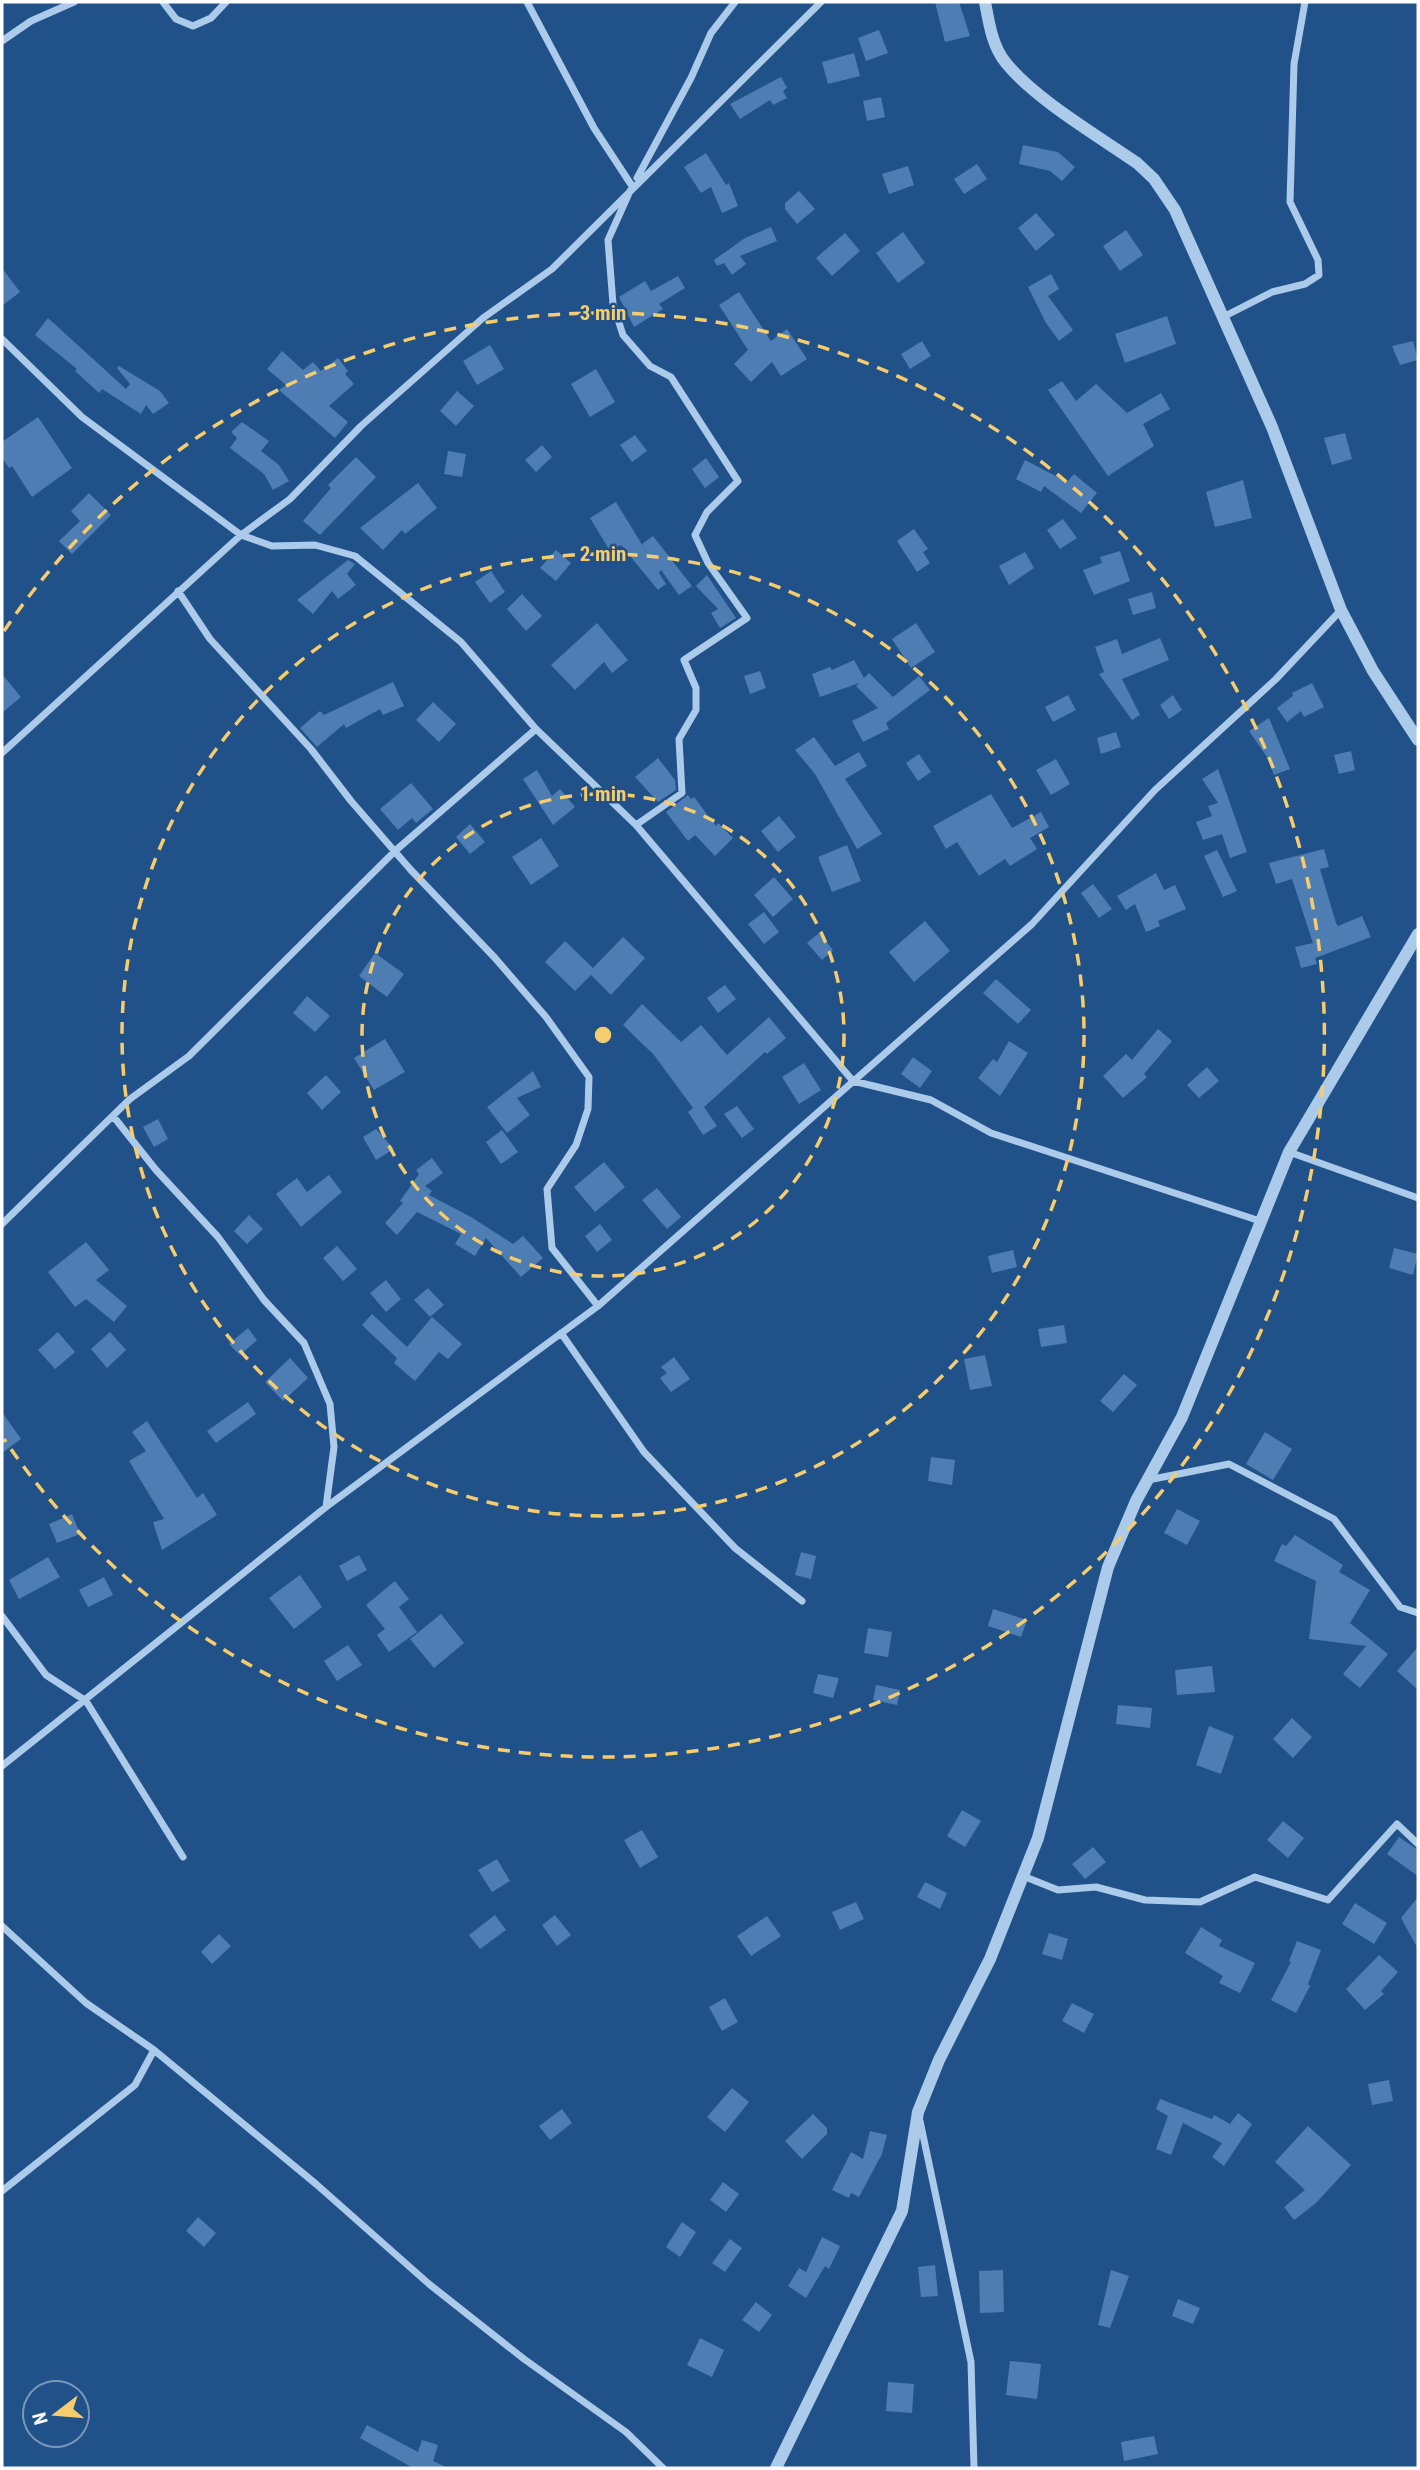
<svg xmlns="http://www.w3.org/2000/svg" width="1420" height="2470" viewBox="0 0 1420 2470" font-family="'Roboto Condensed',sans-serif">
<rect width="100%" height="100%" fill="#215189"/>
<path fill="#4d7db2" d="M935,2H959L970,36L945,42Z
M879,30L888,53L866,61L858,38Z
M854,53L860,76L828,84L822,62Z
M781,77L787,88L783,91L787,98L773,105L770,100L740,119L730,104Z
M881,97L885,117L867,121L863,101Z
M1023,145L1058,152L1075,167L1062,181L1050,171L1019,164Z
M706,153L726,185L729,183L738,206L722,213L711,187L701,193L684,167Z
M977,164L987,179L964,194L954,179Z
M908,166L914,185L889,194L882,174Z
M799,191L815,209L797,224L785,209V203Z
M1036,213L1055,235L1036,251L1018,228Z
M771,227L777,241L740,256L746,264L732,275L724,263L717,266L714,260L745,238Z
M1126,230L1143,255L1120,271L1103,246Z
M903,232L925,263L898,283L876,253Z
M845,233L860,251L832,276L816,258Z
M2,268L20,292L2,306Z
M1051,274L1059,289L1048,296L1073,330L1059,341L1046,323L1028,287Z
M678,276L685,288L659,304L663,309L634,327L619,297L645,281L651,291Z
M739,292L771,341L787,329L807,359L781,376L772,362L751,382L734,364L748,350L719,305Z
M1167,316L1176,344L1125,363L1115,334Z
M48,318L126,389L130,384L117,368L119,366L160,391L169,403L153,414L146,405L141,414L102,389L99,393L75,371L77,369L35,335Z
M922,341L931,356L910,369L901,354Z
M1413,341L1418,360L1400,365L1392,346Z
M490,345L504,369L477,385L463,361Z
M282,351L303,370L313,362L321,371L338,358L348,371L345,374L354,384L329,406L348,422L335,438L279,390L286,385L267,369Z
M596,369L615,402L590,417L571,384Z
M1062,381L1076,401L1096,384L1127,413L1161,393L1170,409L1143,424L1154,446L1108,476L1048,390Z
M457,391L474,406L456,426L440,411Z
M38,417L72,468L32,497L12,466L9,468L2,458V442Z
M242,422L269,441L261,451L279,465L289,481L273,490L264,474L230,448L237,438L231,432Z
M1345,433L1352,459L1332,465L1324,438Z
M635,435L647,451L632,462L620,445Z
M542,445L552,457L536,472L525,460Z
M448,451L466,454L462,477L444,474Z
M356,457L376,477L320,535L303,521L331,488L328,485Z
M706,458L719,477L705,488L692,469Z
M1025,460L1067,482L1074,474L1097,493L1081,513L1044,486L1041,492L1016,479Z
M1243,480L1252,518L1215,527L1206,492Z
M418,483L437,508L405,534L402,530L383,550L360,528Z
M89,493L111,515L72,554L59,541L80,521L71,511Z
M616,502L649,556L642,544L653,536L692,586L679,595L661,570L659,573L666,584L658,590L621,545L610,551L590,518Z
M1063,519L1077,538L1060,549L1047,530Z
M914,529L928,549L923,552L930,563L917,572L897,541Z
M556,550L571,563L556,581L540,568Z
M1120,551L1130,581L1094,595L1083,570L1102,563L1100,557Z
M1025,552L1034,568L1009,585L999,566Z
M348,560L355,564L347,574L356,585L338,599L332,591L313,614L297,600Z
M491,571L505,592L490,603L475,582Z
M707,575L736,618L720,628L711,613L718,609L696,586Z
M1152,592L1156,608L1133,615L1128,599Z
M522,594L542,616L526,631L507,609Z
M597,623L628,660L612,673L604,662L575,690L551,665Z
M916,623L935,652L911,668L892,639Z
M1160,638L1169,660L1122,679L1140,715L1132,720L1099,674L1104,672L1095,647L1117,639L1122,654Z
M854,660L864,678L869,673L893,697L919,676L930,690L886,723L889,729L863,742L852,721L878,708L856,686L859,683L820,697L812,674L830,667L832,670Z
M760,671L766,688L750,694L744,676Z
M2,674L21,697L2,713Z
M393,682L404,706L383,715L380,709L346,728L344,724L317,747L300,728L320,711L324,715Z
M1312,683L1324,707L1304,717L1301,711L1287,722L1277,708L1293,696L1292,693Z
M1068,695L1076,710L1053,722L1045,707Z
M1173,695L1182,710L1169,719L1160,705Z
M433,702L456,724L439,742L416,720Z
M1269,718L1290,769L1274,775L1267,757L1249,731Z
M1116,732L1121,747L1101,754L1097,738Z
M814,737L835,766L859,752L867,766L845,779L882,834L857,849L815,774L795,750Z
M1351,751L1355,770L1339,774L1334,755Z
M919,754L931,772L918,781L906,763Z
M658,758L675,780L676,790L658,802L635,777Z
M1056,759L1070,784L1051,795L1036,770Z
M1218,769L1247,852L1230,858L1222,834L1203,840L1196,822L1212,816L1208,806L1218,803L1202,779Z
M537,770L552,796L560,789L575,807L553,825L523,779Z
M411,783L433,809L416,823L412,818L398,830L380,809Z
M991,794L1012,828L1041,812L1049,827L1030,838L1037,849L1010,866L1005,859L979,876L957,842L946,849L933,826Z
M688,795L691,799L694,797L716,826L718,823L733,838L715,856L695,835L688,841L666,812Z
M779,816L796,837L778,852L761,831Z
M470,824L485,842L470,854L456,837Z
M541,838L559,866L531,885L512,857Z
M847,845L861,881L832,892L818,857Z
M1324,849L1329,867L1320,869L1336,923L1338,926L1362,916L1371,937L1315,958L1317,964L1301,968L1295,947L1313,943L1292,879L1276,884L1269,863Z
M1217,850L1237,891L1223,897L1204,856Z
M1156,873L1164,890L1175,885L1186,909L1158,921L1160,926L1146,932L1135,904L1126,910L1117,896Z
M774,877L793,899L773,917L754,895Z
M1093,884L1112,909L1099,918L1081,893Z
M764,912L779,932L764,944L748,924Z
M925,921L950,951L914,982L889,952Z
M819,933L833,950L822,960L807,943Z
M623,937L645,958L611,995L591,975L575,991L545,962L565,941L593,968Z
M375,953L404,974L387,997L359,976Z
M996,979L1031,1010L1018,1024L983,993Z
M725,985L736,999L718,1013L707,998Z
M307,996L330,1016L315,1032L293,1013Z
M642,1004L681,1042L701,1025L727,1055L769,1017L786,1038L767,1054L765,1052L704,1107L717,1126L703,1135L688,1112L693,1108L654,1055L623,1025Z
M1158,1029L1172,1041L1144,1074L1147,1077L1123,1098L1103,1076L1126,1054L1132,1060Z
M385,1039L405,1072L374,1090L354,1058Z
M1009,1041L1028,1053L1000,1096L978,1078L993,1059L997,1062Z
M913,1057L932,1071L920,1088L901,1074Z
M804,1063L821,1090L799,1104L782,1077Z
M1207,1067L1219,1081L1199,1098L1187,1085Z
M533,1071L541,1087L517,1098L530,1115L507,1133L487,1107Z
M326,1075L341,1092L322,1110L307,1093Z
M737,1106L754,1129L742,1138L724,1114Z
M158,1119L168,1139L154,1147L143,1127Z
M376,1129L394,1149L376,1160L363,1137Z
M502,1130L518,1152L501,1164L486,1142Z
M432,1158L443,1173L425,1186L432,1191L429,1195L471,1217L513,1244L523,1236L543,1258L521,1277L486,1238L475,1256L455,1244L461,1234L417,1212L397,1235L385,1223L403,1203L400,1201L419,1174L416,1170Z
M604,1162L625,1187L595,1212L574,1187Z
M329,1175L342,1192L301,1227L276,1194L297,1178L307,1192Z
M657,1188L681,1217L667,1229L642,1200Z
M249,1215L263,1229L247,1244L234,1231Z
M600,1224L612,1240L597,1252L585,1236Z
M86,1242L109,1270L96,1280L127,1306L114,1322L86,1299L75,1307L48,1272Z
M337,1246L357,1269L343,1281L323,1258Z
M1394,1248L1418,1254L1413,1275L1389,1268Z
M1013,1250L1017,1267L992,1273L988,1256Z
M386,1280L401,1299L386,1312L370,1293Z
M428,1288L444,1305L430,1317L414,1300Z
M372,1314L407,1347L432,1317L462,1344L448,1359L439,1352L415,1381L394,1363L397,1358L362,1325Z
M1064,1325L1067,1343L1041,1347L1038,1329Z
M248,1328L257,1340L240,1355L229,1344Z
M58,1332L75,1352L55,1369L38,1350Z
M110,1332L126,1350L107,1368L91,1349Z
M985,1355L992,1386L970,1390L964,1359Z
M674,1357L690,1379L671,1392L660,1378L667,1373L661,1367Z
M290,1358L308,1378L283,1401L265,1382Z
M1124,1374L1137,1385L1113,1412L1100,1401Z
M248,1402L256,1414L216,1443L207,1431Z
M2,1412L21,1439L2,1453Z
M147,1421L197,1498L203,1493L217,1515L162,1550L153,1522L164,1519L129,1461L146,1451L132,1432Z
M1265,1432L1292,1449L1273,1480L1246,1464Z
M931,1457L955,1460L952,1485L928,1481Z
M1177,1509L1200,1521L1187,1545L1164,1533Z
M72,1514L80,1534L57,1543L49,1524Z
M1295,1535L1343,1565L1339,1572L1370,1590L1350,1623L1388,1654L1360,1688L1343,1674L1366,1646L1309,1639L1316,1581L1274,1561L1282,1544L1286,1546Z
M801,1552L816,1556L811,1579L795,1575Z
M359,1555L367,1570L347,1581L339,1566Z
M48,1557L60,1577L19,1599L9,1580Z
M300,1575L322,1607L294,1629L269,1598Z
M104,1577L113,1595L88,1607L79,1590Z
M395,1581L409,1599L399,1607L417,1632L389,1652L377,1635L385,1629L366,1605Z
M993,1609L1027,1620L1021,1637L988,1626Z
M441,1614L464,1643L434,1668L410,1639Z
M868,1628L892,1632L888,1657L864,1653Z
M348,1645L362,1665L337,1681L324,1661Z
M1418,1647V1690L1397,1671Z
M1212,1666L1215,1692L1177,1695L1175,1670Z
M818,1674L839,1678L833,1698L813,1693Z
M876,1685L900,1690L897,1705L873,1700Z
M1118,1705L1152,1708L1150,1728L1116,1724Z
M1292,1718L1312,1737L1293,1758L1273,1739Z
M1209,1726L1234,1736L1221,1774L1196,1765Z
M962,1810L981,1821L965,1847L947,1836Z
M1283,1821L1304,1838L1288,1858L1267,1840Z
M642,1830L658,1857L640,1868L624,1840Z
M1399,1837L1418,1850V1876L1387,1854Z
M1093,1847L1106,1862L1085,1879L1072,1864Z
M497,1859L510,1881L492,1892L478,1870Z
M925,1882L947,1893L940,1909L917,1897Z
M1418,1897V1949L1401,1918Z
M856,1902L864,1919L840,1930L832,1912Z
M1355,1903L1387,1923L1374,1944L1342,1924Z
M495,1915L506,1930L480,1949L469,1935Z
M555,1915L571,1935L557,1946L542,1925Z
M767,1916L781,1936L751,1956L737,1936Z
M1201,1927L1222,1940L1219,1946L1255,1963L1240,1993L1219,1983L1223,1976L1185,1953Z
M1049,1933L1068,1939L1062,1960L1042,1954Z
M219,1934L231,1946L212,1964L201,1952Z
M1297,1941L1321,1950L1308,1984L1310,1986L1296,2013L1271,2000L1291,1962L1289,1961Z
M1379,1955L1398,1972L1381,1991L1384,1994L1365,2010L1346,1989Z
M725,1998L738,2022L722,2031L709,2007Z
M1072,2003L1094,2014L1084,2033L1062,2021Z
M1389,2080L1393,2101L1372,2105L1368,2084Z
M732,2088L749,2102L725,2132L707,2117Z
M1160,2099L1212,2119L1214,2115L1230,2124L1238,2113L1252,2124L1224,2166L1212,2157L1222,2143L1183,2123L1171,2155L1156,2149L1168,2116L1156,2109Z
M562,2109L572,2123L550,2140L539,2126Z
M813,2114L827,2128V2134L802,2159L785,2141Z
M1308,2126L1351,2165L1316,2203L1294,2220L1284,2207L1305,2190L1275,2162Z
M870,2131L887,2135L882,2154L859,2197L851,2193L849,2198L832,2190L851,2152L863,2159Z
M723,2182L739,2194L726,2212L710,2200Z
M198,2217L216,2233L204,2247L186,2231Z
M682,2222L696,2232L680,2257L666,2247Z
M822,2237L840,2246L829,2269L825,2266L806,2298L788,2286L799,2268L806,2272Z
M730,2239L742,2248L725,2272L712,2263Z
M935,2265L938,2296L921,2297L918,2267Z
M1003,2270L1004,2312L980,2313L979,2271Z
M1111,2270L1129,2276L1110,2328L1098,2325Z
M1178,2299L1200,2308L1193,2324L1172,2316Z
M756,2302L772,2315L759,2332L742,2320Z
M700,2338L724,2350L712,2377L687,2365Z
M1010,2361L1041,2364L1037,2399L1006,2395Z
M888,2382L914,2384L912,2413L886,2411Z
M367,2425L418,2452L422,2440L438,2445L433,2461L448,2468H413L360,2438Z
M1154,2436L1158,2454L1124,2461L1121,2442Z"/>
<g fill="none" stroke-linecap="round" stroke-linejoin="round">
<path stroke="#accaea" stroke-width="7" d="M163,2L176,19L193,26L211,18L226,2
M527,2L594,128L632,186
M2,41L31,21L74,2
M637,178L691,78L711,33L735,2
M630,191L608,240L613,304L623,335L650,366L671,377L738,481L707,512L695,535L708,563L747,618L684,660L696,688V710L679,739L682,793L636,825
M1225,316L1272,292L1305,284L1319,275L1318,260L1290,202L1294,64L1305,2
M2,339L82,417L241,535L272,546L315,545L355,556L461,642L536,729L636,825L853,1081L931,1100L991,1133L1260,1221
M178,591L210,639L311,749L351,801L410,869L495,958L546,1017L589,1077L588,1109L576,1145L547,1189L552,1248L598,1306
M2,753L241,535L290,499L361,426L483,318L552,269L821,2
M113,1116L156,1170L218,1237L264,1300L304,1343L330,1404L334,1447L326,1507
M1289,1152L1418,1198
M2,1224L130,1099L189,1056L395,851L536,729
M561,1333L644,1452L735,1548L802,1601
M1148,1480L1229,1464L1334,1519L1400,1607L1418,1613
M2,1616L46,1675L86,1701L183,1857
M2,1766L326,1507L598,1306L1032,924L1155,790L1276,679L1341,610
M1023,1876L1058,1890L1096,1887L1145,1900L1200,1902L1255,1877L1328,1900L1397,1824L1418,1844
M2,1926L86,2003L154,2050L316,2184L429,2284L524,2359L626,2432L663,2468
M920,2121L971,2362L974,2468
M2,2191L135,2085L154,2050"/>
<path stroke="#accaea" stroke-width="12" d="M985,2C989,23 992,46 1006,63C1035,99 1098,136 1137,163L1154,179L1175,210L1272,427L1341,610L1373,671L1418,740
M776,2468L902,2211L918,2112L939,2060L990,1959L1038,1838L1108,1567L1136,1501L1182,1417L1289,1152L1418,934"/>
</g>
<g fill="none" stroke="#f7cc6d" stroke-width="3.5" stroke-dasharray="12 9">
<circle cx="603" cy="1035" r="241"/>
<circle cx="603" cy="1035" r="481"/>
<path d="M4 631A722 722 0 1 1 4 1439"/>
</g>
<circle cx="603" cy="1035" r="10" fill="#f7cc6d" stroke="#215189" stroke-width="3.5"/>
<g font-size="21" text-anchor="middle" font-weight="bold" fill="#f7cc6d" stroke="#215189" stroke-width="5" stroke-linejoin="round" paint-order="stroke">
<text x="603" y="320">3 min</text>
<text x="603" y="561">2 min</text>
<text x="603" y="801">1 min</text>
</g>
<rect width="1420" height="2470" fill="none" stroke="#ffffff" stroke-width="7"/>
<g transform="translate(56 2414) rotate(254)"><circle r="33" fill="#215189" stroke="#7a97b8" stroke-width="2"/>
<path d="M0-5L12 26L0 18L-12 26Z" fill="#f7cc6d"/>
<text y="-10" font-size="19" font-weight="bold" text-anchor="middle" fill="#ffffff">N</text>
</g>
</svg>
